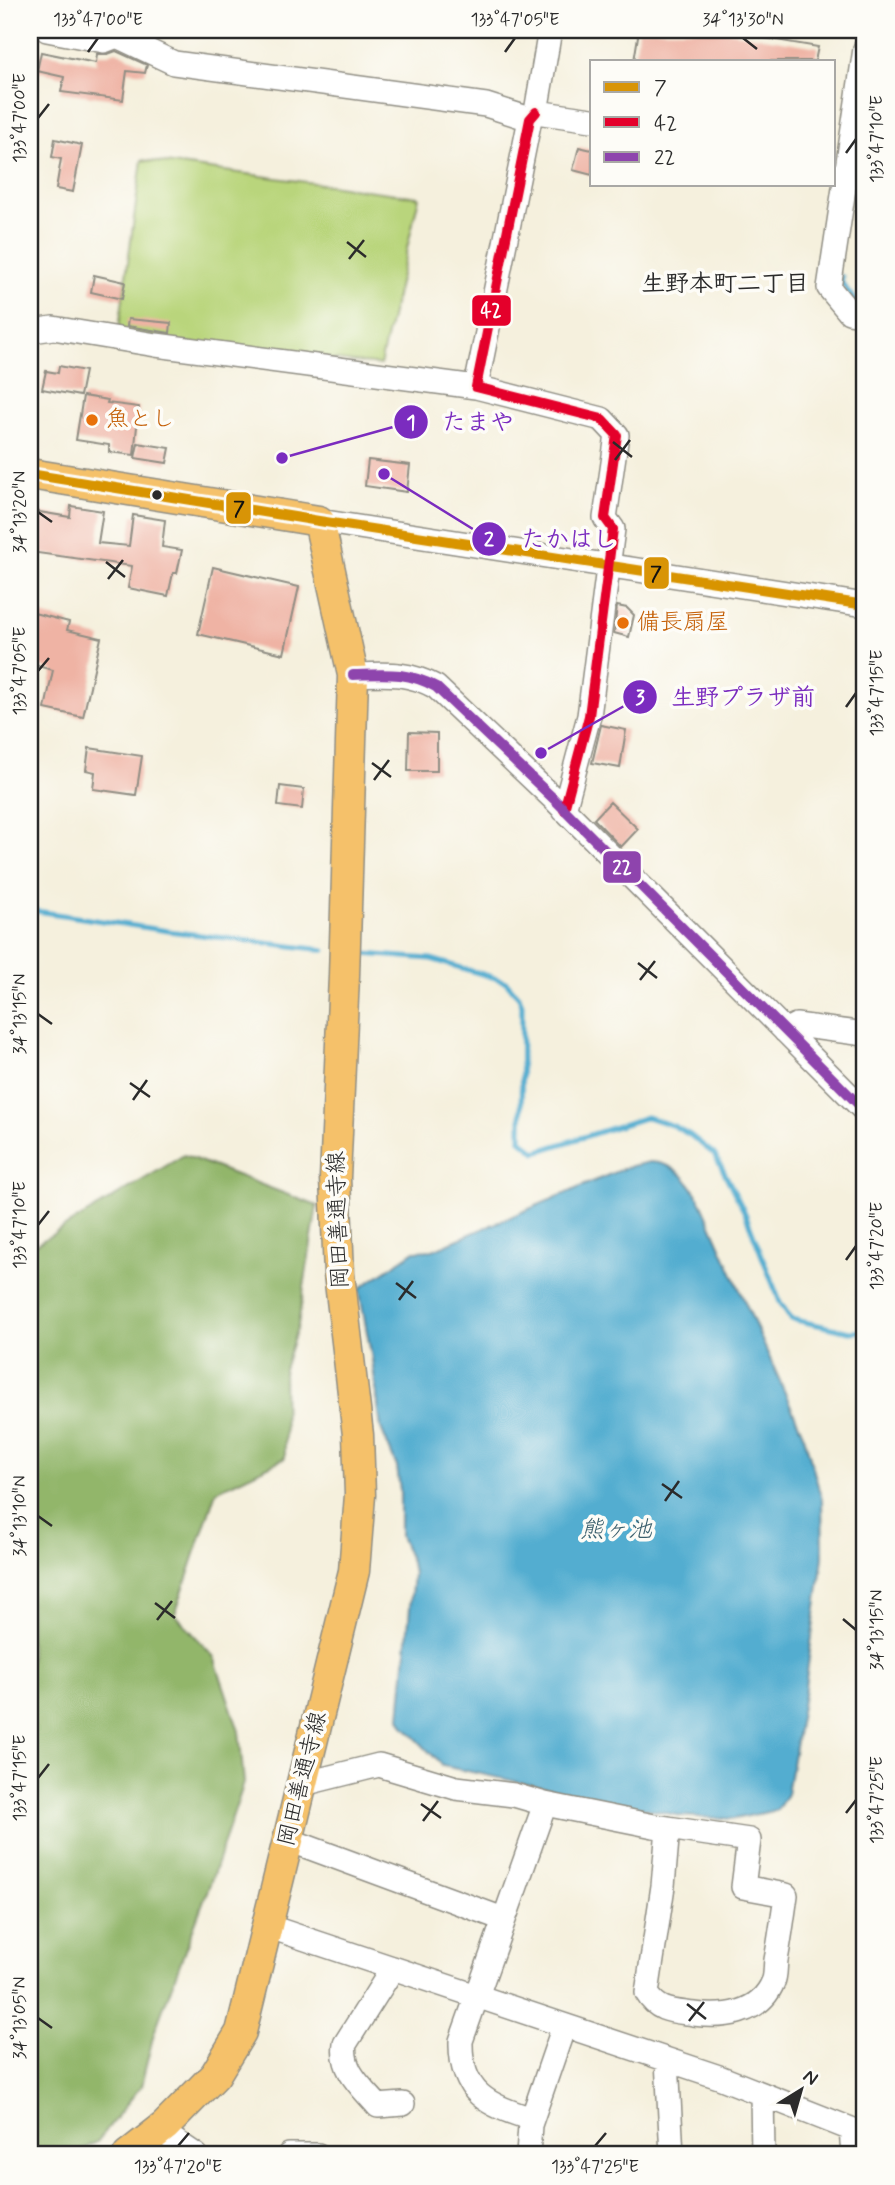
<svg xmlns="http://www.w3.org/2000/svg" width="895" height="2185" viewBox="0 0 895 2185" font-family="Mynerve,'Klee One',sans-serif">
<rect width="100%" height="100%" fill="#fdfcf7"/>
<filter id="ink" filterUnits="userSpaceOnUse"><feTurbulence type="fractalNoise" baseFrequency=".0143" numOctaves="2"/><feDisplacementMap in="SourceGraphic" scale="14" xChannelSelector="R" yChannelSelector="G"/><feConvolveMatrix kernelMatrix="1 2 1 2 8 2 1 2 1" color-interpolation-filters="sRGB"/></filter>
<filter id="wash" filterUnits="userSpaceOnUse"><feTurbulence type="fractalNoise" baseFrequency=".00686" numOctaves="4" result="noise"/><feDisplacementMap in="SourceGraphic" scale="28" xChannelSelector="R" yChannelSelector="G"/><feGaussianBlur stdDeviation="1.57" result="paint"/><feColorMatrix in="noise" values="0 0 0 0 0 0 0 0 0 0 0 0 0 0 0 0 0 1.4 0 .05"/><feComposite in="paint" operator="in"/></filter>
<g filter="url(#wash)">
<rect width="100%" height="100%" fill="#f5f0dd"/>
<path fill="#b9d57b" stroke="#728053" stroke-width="2" d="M142,160L419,197L380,365L118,335Z"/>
<path fill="#92b66b" stroke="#5e704b" stroke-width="2" d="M184,1155L317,1206L298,1325L284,1369L285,1458L216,1491L175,1614L214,1657L239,1731L244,1783L211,1881L154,2033L141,2086L97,2142L72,2155H30V1248Z"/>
<path fill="#52add0" stroke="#3e6c7e" stroke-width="2" d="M650,1162C677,1163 690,1181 702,1204L804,1436L822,1500L823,1557L804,1694L787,1794L777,1810L734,1819L681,1816L443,1766L404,1726L400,1718L413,1574L411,1562L400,1536V1490L397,1467L381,1428L372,1359L359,1289L415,1251L433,1250L627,1167Z"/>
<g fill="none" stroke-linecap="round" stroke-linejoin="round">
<path stroke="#52add0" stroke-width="5" d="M842,277L841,282L855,301L865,303
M30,910L168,931L324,950
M363,954L431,959L492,977L506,982L519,997L522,1004L521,1140L536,1152L647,1117L674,1126L690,1135L714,1154L722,1168L745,1213L780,1302L791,1319L850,1332L865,1331"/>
</g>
<g id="blocks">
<path fill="#efb3a4" d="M639,30H717L818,47L815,61H634Z
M116,51L147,65L145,73L127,71L123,100L61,92L64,77L37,71L41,52L96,63L97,54H108Z
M55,139L82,145L73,192L56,189L61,159L52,157Z
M579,147L592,150V175L573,170Z
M94,275L125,282L122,299L91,292Z
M128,319L171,323L170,333L127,326Z
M59,366L85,371L80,396L42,389L46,371L58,373Z
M83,396L108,400L107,403L139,407L134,455L109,452V445L76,440Z
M138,443L170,448L167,463L135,458Z
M368,460L410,465L407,492L365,486Z
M71,506L103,511L98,543L129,546L133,515L165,520L162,547L182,550L177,573H173L168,596L128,588L132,566L30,552L33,511L70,517Z
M213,567L299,587L284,654L198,634Z
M617,606L627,608L634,615L629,637L614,633Z
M30,612L69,622L67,630L101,638L83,717L45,709L53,670L30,664Z
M601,725L626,730L620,768L592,763Z
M409,732L437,733V771H408Z
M89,748L142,756L136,795L93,789L95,772L86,770Z
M280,786L304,789L302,809L278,806Z
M610,802L638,829L621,847L594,819Z"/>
</g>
</g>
<g filter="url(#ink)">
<use href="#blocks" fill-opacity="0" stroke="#908e84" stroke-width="2"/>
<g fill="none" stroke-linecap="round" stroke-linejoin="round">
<defs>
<path id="minor" d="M47,30L104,41L117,36L174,63L486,105L530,119
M550,30L536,112L592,120
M865,49L829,288L849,312L865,314
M536,112L530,119L476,387L602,419L617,435L605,518L613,529L589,716L564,810
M30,329L39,330L53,328L156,345L476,387
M319,521L865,605
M353,675C385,674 407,671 436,687L555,800L865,1111
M785,1031L796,1025L865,1034
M303,1784L379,1765L456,1788L514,1795L545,1804L654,1826L749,1840L743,1887L786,1895C783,1917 780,1939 776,1960C775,1967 776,1976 773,1982C760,2014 723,2018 694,2014C674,2011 658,2012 647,1993L663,1886L668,1828
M289,1840L503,1919
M267,1926L719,2077L851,2129L853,2155
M393,1968L345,2044C341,2071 362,2087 378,2106L403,2104
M667,2060L672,2155
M762,2094L763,2155
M532,2119C488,2105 460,2094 461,2041L545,1804
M159,2130L196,2155
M289,2155H318
M528,2155L530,2125L564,2026"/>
<path id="major" d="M30,474L319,521L353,675L344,976L335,1178L339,1274L358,1435L360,1495L354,1571L241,2032L215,2075L165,2126L128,2155"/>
</defs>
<use href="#minor" stroke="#908e84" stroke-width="26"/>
<use href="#major" stroke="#908e84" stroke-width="33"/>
<use href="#minor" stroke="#fff" stroke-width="23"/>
<use href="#major" stroke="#f5c16b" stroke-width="30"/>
<defs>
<path id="bus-1" d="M30,474L319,521L865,605"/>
<path id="bus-2" d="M536,112L530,119L476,387L602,419L617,435L605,518L613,529L589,716L564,810"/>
<path id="bus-3" d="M353,675C385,674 407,671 436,687L555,800L865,1111"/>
</defs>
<use href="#bus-1" stroke="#fdfcf7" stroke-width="16"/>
<use href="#bus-2" stroke="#fdfcf7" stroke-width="16"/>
<use href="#bus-3" stroke="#fdfcf7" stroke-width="16"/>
<use href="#bus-1" stroke="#d89406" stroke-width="10"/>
<use href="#bus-2" stroke="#e4002b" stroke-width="10"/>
<use href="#bus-3" stroke="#8e44ad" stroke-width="10"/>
</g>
</g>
<path fill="none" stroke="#2b2b2b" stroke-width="2.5" d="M743,38L757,49M88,52L98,38M505,52L515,38M38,118L49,104M846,153L856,139M347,242L366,257M349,259L364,240M613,442L632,457M615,460L630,440M38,512L52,522M106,562L125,577M108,579L123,560M38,671L49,658M846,707L856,693M372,763L391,777M374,780L389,760M638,963L657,978M640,980L655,961M38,1014L52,1024M130,1083L150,1097M133,1100L147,1080M38,1225L49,1211M846,1260L856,1246M396,1283L416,1298M399,1300L413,1281M662,1484L682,1498M665,1501L679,1481M38,1516L52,1526M155,1603L175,1618M843,1619L856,1630M157,1620L172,1601M38,1778L49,1764M421,1804L441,1818M846,1813L856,1800M423,1821L438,1801M687,2004L706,2019M38,2018L52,2028M689,2021L704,2002M178,2146L189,2133M595,2146L606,2133"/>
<g fill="#e8710a" stroke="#fdfcf7" stroke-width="2.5">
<circle cx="92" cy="420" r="7"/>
<circle cx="623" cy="623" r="7"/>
</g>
<circle fill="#2b2b2b" stroke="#fdfcf7" stroke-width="2.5" cx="157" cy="495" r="6"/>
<g text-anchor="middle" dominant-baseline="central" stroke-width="7" stroke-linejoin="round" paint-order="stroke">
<g font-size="23" fill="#c56008" stroke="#fdfcf7" text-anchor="start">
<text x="106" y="420">魚とし</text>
<text x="637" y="623">備長扇屋</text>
</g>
<g font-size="23" fill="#2b2b2b" stroke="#fdfcf7">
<text transform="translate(339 1220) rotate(-92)">岡田善通寺線</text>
<text transform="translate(303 1779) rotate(-76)">岡田善通寺線</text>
</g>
<g font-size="24" font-weight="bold" fill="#2b2b2b" stroke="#fdfcf7">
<text x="725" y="284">生野本町二丁目</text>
</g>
<g font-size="24" font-style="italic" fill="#3b5f6d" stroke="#fdfcf7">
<text x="616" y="1530">熊ヶ池</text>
</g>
</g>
<path fill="none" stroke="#7b2cbf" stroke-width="2.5" d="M282 458L411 422M384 474L489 539M541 753L640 697"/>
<g fill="#7b2cbf" stroke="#fdfcf7" stroke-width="2.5">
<circle cx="282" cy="458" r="7"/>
<circle cx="384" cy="474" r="7"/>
<circle cx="541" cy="753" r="7"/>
<circle cx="411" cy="422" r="18"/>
<circle cx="489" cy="539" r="18"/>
<circle cx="640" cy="697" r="18"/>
</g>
<g font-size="21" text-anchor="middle" font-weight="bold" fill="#fff">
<text x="411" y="429">1</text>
<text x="489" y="546">2</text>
<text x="640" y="704">3</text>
</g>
<g font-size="24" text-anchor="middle" font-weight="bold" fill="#7b2cbf" stroke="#fdfcf7" stroke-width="7" stroke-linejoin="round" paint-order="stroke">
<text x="478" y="430">たまや</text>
<text x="569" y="547">たかはし</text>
<text x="743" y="705">生野プラザ前</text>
</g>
<g stroke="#fdfcf7" stroke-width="2.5">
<rect x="471" y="294" width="41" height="33" rx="7" fill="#e4002b"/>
<rect x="225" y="491" width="27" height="34" rx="7" fill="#d89406"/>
<rect x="643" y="556" width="27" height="34" rx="7" fill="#d89406"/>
<rect x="602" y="850" width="40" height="34" rx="7" fill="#8e44ad"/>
</g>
<g font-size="19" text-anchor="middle" font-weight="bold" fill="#fff">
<text x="491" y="317">42</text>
<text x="622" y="874">22</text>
</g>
<g font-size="19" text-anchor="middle" font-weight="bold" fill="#111">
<text x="239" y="515">7</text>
<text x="656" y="580">7</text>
</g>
<rect width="895" height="2185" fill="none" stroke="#fdfcf7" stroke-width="77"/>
<rect x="590" y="60" width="245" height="126" fill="#fdfcf7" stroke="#a9a8a5" stroke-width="2"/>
<rect x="604" y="82" width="35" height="10" fill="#d89406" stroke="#a9a8a5" stroke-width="2"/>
<text x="654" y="94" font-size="21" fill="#2b2b2b">7</text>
<rect x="604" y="117" width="35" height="10" fill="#e4002b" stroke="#a9a8a5" stroke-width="2"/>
<text x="654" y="130" font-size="21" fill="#2b2b2b">42</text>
<rect x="604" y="152" width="35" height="10" fill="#8e44ad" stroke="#a9a8a5" stroke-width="2"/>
<text x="654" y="164" font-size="21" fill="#2b2b2b">22</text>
<g transform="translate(801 2090) rotate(37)" stroke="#fdfcf7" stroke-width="5" paint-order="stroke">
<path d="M0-5L12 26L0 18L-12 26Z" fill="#2b2b2b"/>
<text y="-10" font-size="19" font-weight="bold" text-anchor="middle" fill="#2b2b2b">N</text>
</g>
<rect x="38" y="38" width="818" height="2108" fill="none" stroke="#2b2b2b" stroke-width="2.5"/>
<g font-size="18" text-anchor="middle" fill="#2b2b2b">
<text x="98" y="25">133°47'00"E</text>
<text x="515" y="25">133°47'05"E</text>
<text x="743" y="25">34°13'30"N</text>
<text transform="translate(19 118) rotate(-90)" y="6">133°47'00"E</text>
<text transform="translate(876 139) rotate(-90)" y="6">133°47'10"E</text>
<text transform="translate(19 512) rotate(-90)" y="6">34°13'20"N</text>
<text transform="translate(19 671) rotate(-90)" y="6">133°47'05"E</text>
<text transform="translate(876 693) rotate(-90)" y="6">133°47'15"E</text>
<text transform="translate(19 1014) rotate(-90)" y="6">34°13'15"N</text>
<text transform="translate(19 1225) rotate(-90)" y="6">133°47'10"E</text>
<text transform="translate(876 1246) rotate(-90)" y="6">133°47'20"E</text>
<text transform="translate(19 1516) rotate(-90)" y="6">34°13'10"N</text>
<text transform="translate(876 1630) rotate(-90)" y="6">34°13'15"N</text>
<text transform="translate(19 1778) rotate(-90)" y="6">133°47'15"E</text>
<text transform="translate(876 1800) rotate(-90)" y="6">133°47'25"E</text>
<text transform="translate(19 2018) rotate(-90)" y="6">34°13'05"N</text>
<text x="178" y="2172">133°47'20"E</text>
<text x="595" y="2172">133°47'25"E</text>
</g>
</svg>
